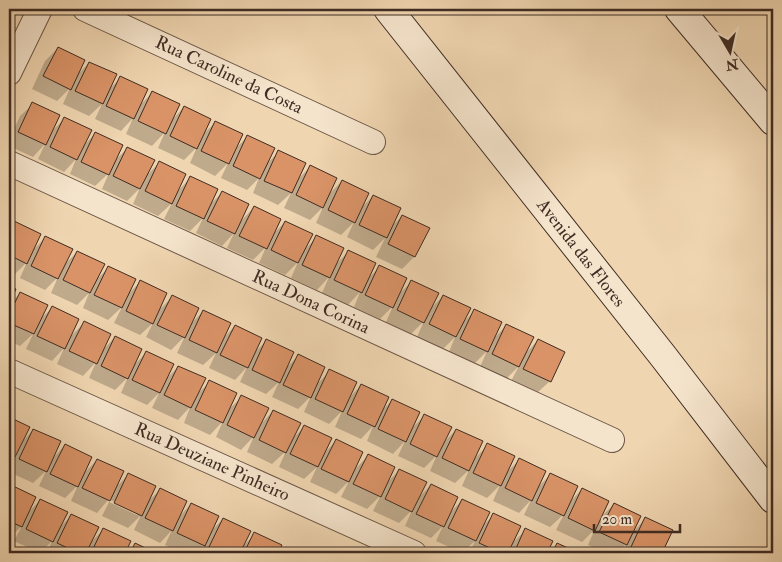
<svg xmlns="http://www.w3.org/2000/svg" width="782" height="562" viewBox="0 0 782 562" font-family="'IM FELL Double Pica',serif">
<rect width="100%" height="100%" fill="#efd5b0"/>
<filter id="stains"><feTurbulence type="fractalNoise" baseFrequency=".004" numOctaves="4"/><feColorMatrix values="0 0 0 0 .2 0 0 0 0 .09 0 0 0 0 .02 0 0 0 .5 -.17"/></filter>
<radialGradient id="worn" r=".72"><stop offset=".6" stop-color="#630" stop-opacity="0"/><stop offset="1" stop-color="#630" stop-opacity=".3"/></radialGradient>
<path fill="#0003" d="M58,48L76,76L89,63L108,90L121,78L140,105L152,93L171,121L184,107L202,135L216,122L235,149L247,137L266,164L279,152L297,180L310,167L329,194L342,181L360,209L373,196L390,228L402,216L428,228L414,257L402,269L376,257L385,238L373,250L347,237L354,222L341,235L316,223L323,207L310,220L284,208L291,193L278,205L253,193L259,178L247,190L221,178L228,163L215,176L190,163L197,147L184,160L158,148L165,132L152,146L126,134L133,118L121,131L95,119L102,104L89,116L63,104L70,88L57,101L32,89L45,61Z
M33,104L52,131L64,119L83,146L96,133L114,161L128,148L146,176L159,163L178,191L190,178L209,205L222,193L241,221L254,207L272,235L285,222L304,250L317,237L336,264L348,252L367,279L380,267L398,295L412,281L430,309L443,296L462,323L475,311L494,338L506,326L525,354L538,340L550,381L537,393L511,381L519,366L506,379L480,367L487,351L474,364L449,352L455,337L443,349L417,337L424,321L411,334L386,322L393,306L380,319L354,307L360,292L348,305L322,293L329,277L317,290L291,278L298,262L285,275L259,263L266,247L253,260L227,248L234,233L222,246L196,233L203,218L190,231L164,219L172,203L158,216L133,204L140,188L127,201L102,189L109,173L95,186L70,174L76,159L64,172L38,159L45,144L33,157L9,146V140L20,116Z
M14,223L32,251L46,237L64,265L77,252L96,280L109,267L127,295L140,282L159,310L172,297L190,325L203,311L223,338L235,326L254,353L266,341L285,369L298,356L317,384L330,371L349,398L361,385L380,412L393,400L411,429L425,415L443,443L456,430L474,459L488,445L507,472L519,460L538,487L550,475L569,503L582,489L601,517L614,504L633,532L645,519L671,531L661,553H622L626,544L617,553H605L588,545L595,529L582,542L556,530L564,514L550,527L524,515L531,500L519,513L493,501L500,485L487,498L462,486L469,470L455,483L430,471L437,455L424,468L398,456L405,441L393,454L367,441L373,426L361,439L335,427L342,411L329,424L304,412L311,396L298,409L272,397L279,382L266,394L240,382L247,367L235,380L209,368L216,353L203,365L177,353L185,336L171,350L146,337L153,323L140,335L114,323L122,307L108,320L83,308L89,293L77,305L51,293L58,277L45,290L20,278L27,262L13,276L9,273V228Z
M20,293L39,320L52,308L71,336L84,323L102,351L115,337L133,366L147,352L166,379L178,367L197,394L210,382L228,410L242,397L260,425L273,411L292,439L305,426L324,453L336,441L355,469L368,456L386,484L399,470L418,498L431,485L450,513L462,500L481,527L494,515L512,543L526,530L552,542L546,553H469L475,541L462,553L436,541L443,526L431,538L405,526L412,510L399,523L373,511L381,495L367,509L341,497L349,481L336,494L310,482L317,467L304,479L279,467L286,451L272,464L247,452L254,436L241,450L216,437L223,421L210,435L184,423L190,407L178,420L152,408L159,393L147,405L121,393L128,377L115,390L89,378L96,362L83,376L57,364L64,348L52,361L26,349L33,334L20,346L9,341V305Z
M9,419L28,428L22,442L33,430L52,459L65,445L84,473L97,460L116,487L128,475L147,502L160,490L179,517L191,504L210,532L223,519L242,547L255,534L280,546L277,553H200L204,544L195,553H182L165,545L172,530L160,543L134,530L141,515L128,528L102,516L109,502L137,515V513L109,499L97,513L71,501L78,485L65,498L39,486L46,471L33,483L9,472L14,457L9,462Z
M9,486L34,498L27,514L40,500L59,528L72,515L91,542L103,530L129,542L124,553H47L52,541L40,553L14,541L22,526L9,538Z
M557,544L576,553H548Z
M135,545L153,553H126Z"/>
<path fill="#d99367" stroke="#3f2c23" d="M9,25L15,27L9,40Z
M58,47L85,60L71,90L43,76Z
M89,62L117,74L103,104L75,91Z
M120,76L148,89L134,119L106,106Z
M152,91L180,104L166,134L138,121Z
M32,102L60,115L46,145L18,132Z
M184,106L211,119L197,149L170,136Z
M64,117L92,130L77,160L50,147Z
M215,121L243,134L229,164L201,151Z
M95,132L123,145L109,175L81,162Z
M247,135L275,148L260,179L233,166Z
M127,147L155,160L140,189L113,176Z
M278,150L306,163L292,193L264,181Z
M159,161L186,174L172,204L145,191Z
M310,165L337,178L323,208L296,195Z
M190,176L218,189L204,219L176,206Z
M342,180L369,193L355,223L328,210Z
M222,191L249,204L235,234L207,221Z
M373,195L401,208L387,238L359,225Z
M254,206L281,219L267,249L239,236Z
M402,215L430,228L415,257L388,244Z
M14,221L41,234L27,264L9,255V231Z
M285,221L313,234L298,263L271,250Z
M316,235L344,248L330,278L302,265Z
M45,236L73,249L58,279L31,266Z
M348,250L376,263L362,293L334,280Z
M77,251L105,264L90,293L63,280Z
M379,265L407,278L393,308L365,295Z
M108,266L136,279L122,308L94,295Z
M140,280L167,293L153,324L126,311Z
M411,280L439,293L424,323L397,310Z
M9,286L16,289L9,305Z
M20,292L48,305L34,334L9,323V315Z
M172,295L199,308L185,338L157,325Z
M443,295L471,308L456,337L429,324Z
M52,306L79,319L65,349L37,336Z
M474,309L502,322L488,352L460,339Z
M203,310L231,323L217,353L189,340Z
M84,321L111,334L97,364L69,351Z
M506,324L534,337L519,367L492,354Z
M235,325L262,338L248,368L220,355Z
M115,336L142,349L128,379L101,366Z
M266,339L294,352L280,383L252,370Z
M538,339L565,352L551,382L523,369Z
M146,351L174,364L160,393L132,380Z
M298,354L325,367L311,398L283,385Z
M178,366L206,378L191,408L164,395Z
M329,369L357,382L343,412L315,399Z
M209,380L237,393L223,423L195,410Z
M361,384L389,397L375,427L347,414Z
M241,395L269,408L254,438L227,425Z
M392,399L420,412L406,442L378,429Z
M273,410L301,423L286,453L259,440Z
M424,414L452,427L437,457L410,444Z
M9,417L30,427L15,457L9,454Z
M304,425L332,438L318,467L290,454Z
M33,429L61,441L47,472L19,459Z
M456,429L483,441L469,471L442,458Z
M336,439L363,452L349,482L321,469Z
M487,443L515,456L501,486L473,473Z
M65,444L92,457L78,487L50,474Z
M368,454L395,467L381,497L353,484Z
M519,458L546,471L532,501L505,488Z
M97,459L124,471L110,501L82,488Z
M399,469L427,482L412,512L385,499Z
M128,473L156,486L142,516L114,503Z
M550,473L578,486L564,516L536,503Z
M9,484L36,497L22,527L9,521Z
M431,484L458,497L444,527L416,514Z
M160,488L187,501L173,531L145,518Z
M582,488L609,501L595,531L568,518Z
M40,499L68,512L53,542L26,529Z
M462,499L490,512L476,541L448,528Z
M191,503L219,516L205,546L177,533Z
M614,503L641,516L627,545L599,532Z
M493,513L521,526L508,553H501L479,543Z
M71,514L99,527L86,553H78L57,543Z
M645,517L673,530L662,553H644L631,547Z
M223,518L251,531L240,553H221L209,547Z
M103,528L131,541L125,553H91Z
M525,528L553,541L547,553H514Z
M254,532L282,545L278,553H244Z
M135,543L156,553H130Z
M557,543L579,553H552Z
M286,547L299,553H283Z"/>
<g fill="none" stroke-linecap="round" stroke-linejoin="round">
<defs>
<path id="minor" d="M85,9L373,142
M9,73L40,9
M9,163L612,440
M9,371L414,553"/>
<path id="secondary" d="M388,9L663,356L773,499
M679,9L773,121"/>
</defs>
<use href="#minor" stroke="#6b5646" stroke-width="26"/>
<use href="#secondary" stroke="#3f2c23" stroke-width="30"/>
<use href="#minor" stroke="#f5e4cc" stroke-width="24"/>
<use href="#secondary" stroke="#f5e4cc" stroke-width="28"/>
</g>
<g text-anchor="middle" dominant-baseline="central" stroke-width="4" stroke-linejoin="round" paint-order="stroke">
<g font-size="18" fill="#3f2c23" stroke="#f5e4cc">
<text transform="translate(229 75) rotate(25)">Rua Caroline da Costa</text>
<text transform="translate(581 253) rotate(52)">Avenida das Flores</text>
<text transform="translate(311 302) rotate(25)">Rua Dona Corina</text>
<text transform="translate(212 462) rotate(24)">Rua Deuziane Pinheiro</text>
</g>
</g>
<rect width="782" height="562" fill="none" stroke="#efd5b0" stroke-width="30"/>
<rect x="10" y="10" width="762" height="542" fill="none" stroke="#3f2c23" stroke-width="2.5"/>
<rect x="15" y="15" width="752" height="532" fill="none" stroke="#3f2c23"/>
<g transform="translate(730 52) rotate(171)" stroke="#f5e4cc" stroke-width="4" paint-order="stroke">
<path d="M0-4L9 19L0 12L-9 19Z" fill="#3f2c23"/>
<text y="-8" font-size="14" font-weight="bold" text-anchor="middle" fill="#3f2c23">N</text>
</g>
<path d="M594 524v8h86v-8" fill="none" stroke="#3f2c23" stroke-width="2.5"/>
<text x="602" y="524" font-size="15" fill="#3f2c23" stroke="#f5e4cc" stroke-width="4" paint-order="stroke">20 m</text>
<rect width="100%" height="100%" filter="url(#stains)"/>
<rect width="100%" height="100%" fill="url(#worn)"/>
</svg>
